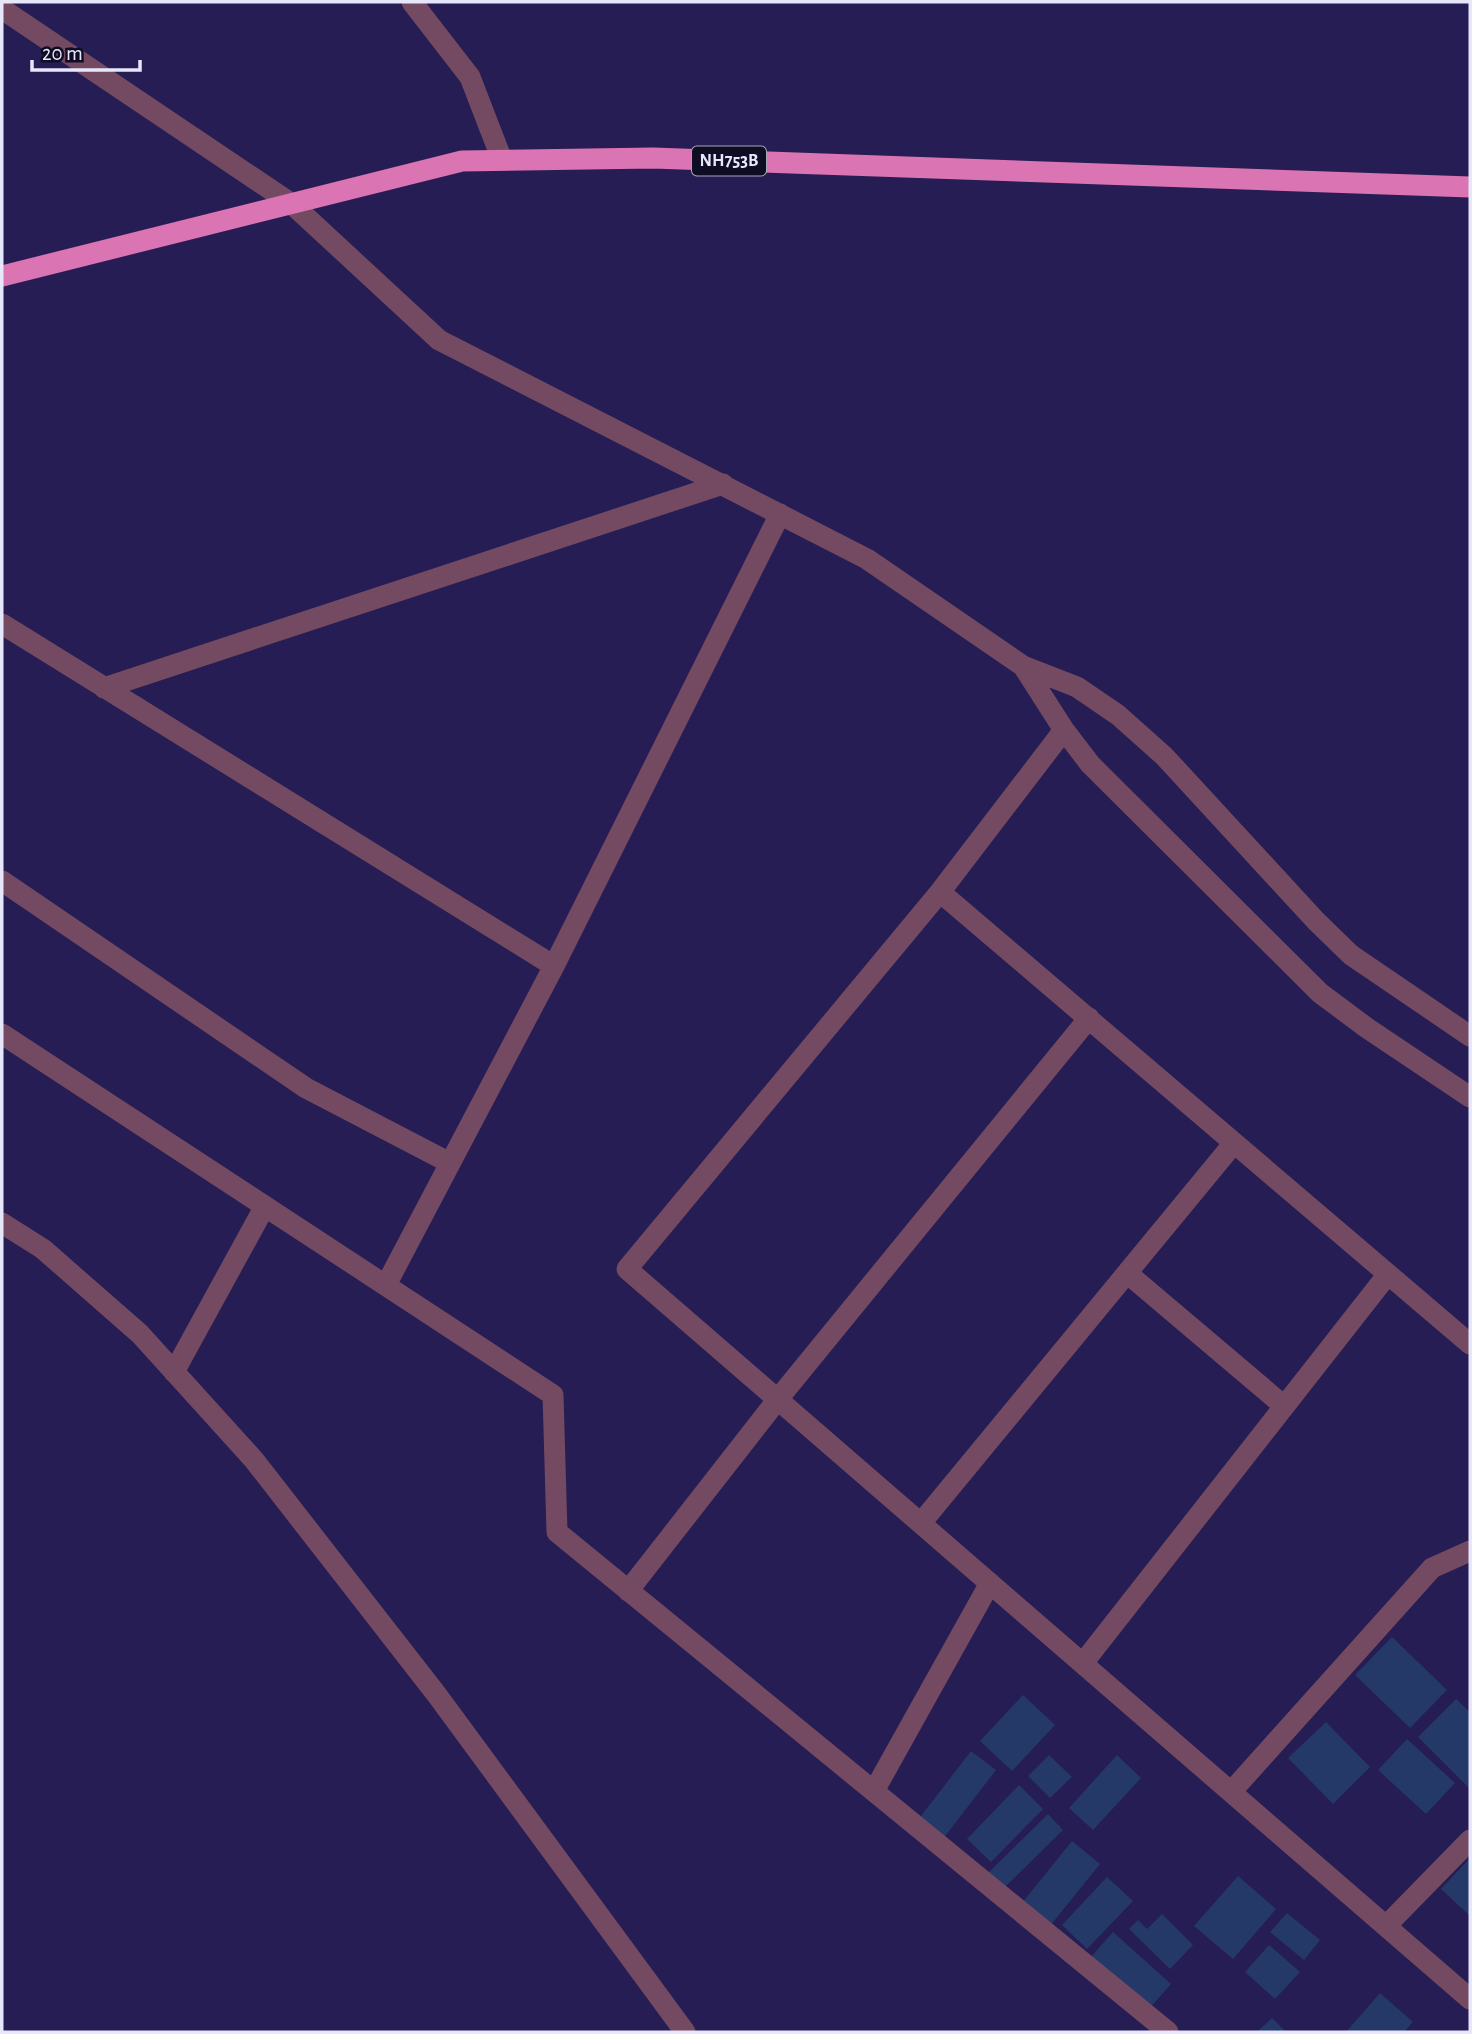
<svg xmlns="http://www.w3.org/2000/svg" width="1472" height="2034" viewBox="0 0 1472 2034" font-family="'Alegreya Sans',sans-serif">
<rect width="100%" height="100%" fill="#251d53"/>
<path fill="#243968" d="M1392,1637L1447,1690L1410,1728L1355,1675Z
M1023,1695L1055,1725L1012,1771L980,1741Z
M1456,1699L1470,1712V1789L1418,1737Z
M1326,1722L1370,1767L1333,1804L1288,1758Z
M1407,1739L1455,1783L1426,1814L1378,1770Z
M971,1751L996,1770L943,1839L918,1820Z
M1049,1755L1072,1777L1050,1798L1028,1776Z
M1117,1755L1141,1778L1093,1830L1069,1808Z
M1019,1785L1043,1809L991,1862L967,1839Z
M1048,1814L1063,1830L1003,1889L988,1873Z
M1072,1841L1100,1864L1050,1926L1022,1903Z
M1470,1858V1916L1441,1889Z
M1238,1876L1276,1909L1233,1959L1194,1926Z
M1107,1877L1133,1901L1087,1949L1062,1925Z
M1287,1913L1320,1940L1304,1960L1270,1932Z
M1162,1914L1193,1945L1170,1969L1129,1929L1138,1920L1147,1929Z
M1113,1932L1171,1984L1149,2009L1091,1957Z
M1269,1945L1300,1972L1275,1999L1245,1972Z
M1380,1993L1413,2022L1404,2032H1346Z
M1272,2018L1286,2032H1257Z"/>
<g fill="none" stroke-linecap="round" stroke-linejoin="round">
<path stroke="#744a62" stroke-width="21" d="M412,2L470,77L502,160
M2,9L292,204L439,340L867,559L1023,666L1077,687L1118,715L1164,756L1316,921L1351,955L1470,1036
M2,624L554,966
M1023,666L1064,730L1090,764L1320,993L1367,1028L1470,1097
M104,688L723,484
M1064,730L940,892L627,1269L1470,1999
M2,881L306,1088L450,1163
M940,892L1470,1344
M2,1034L553,1395L557,1532L1168,2032
M2,1223L43,1249L140,1334L254,1460L437,1695L685,2032
M1127,1273L1284,1406
M386,1285L554,966L780,514
M174,1372L265,1206
M921,1523L1234,1143
M628,1591L778,1399L1089,1018
M1083,1663L1388,1274
M874,1791L990,1583
M1231,1792L1432,1568L1470,1551
M1386,1926L1470,1840"/>
<path stroke="#db74b2" stroke-width="21" d="M2,276L462,161L653,158L1470,187"/>
</g>
<g text-anchor="middle" dominant-baseline="central" stroke-width="5" stroke-linejoin="round" paint-order="stroke">
<rect fill="#0f0d24" stroke="#a6a6bb" stroke-width="2" x="692" y="146.5" width="74" height="29" rx="5"/>
<g font-size="18" font-weight="bold" fill="#e7e7fc">
<text x="729" y="161">NH753B</text>
</g>
</g>
<rect width="1472" height="2034" fill="none" stroke="#e7e7fc" stroke-width="7"/>
<path d="M32 60v10h108v-10" fill="none" stroke="#e7e7fc" stroke-width="3.5"/>
<text x="42" y="60" font-size="21" fill="#e7e7fc" stroke="#0f0d24" stroke-width="5" paint-order="stroke">20 m</text>
</svg>
